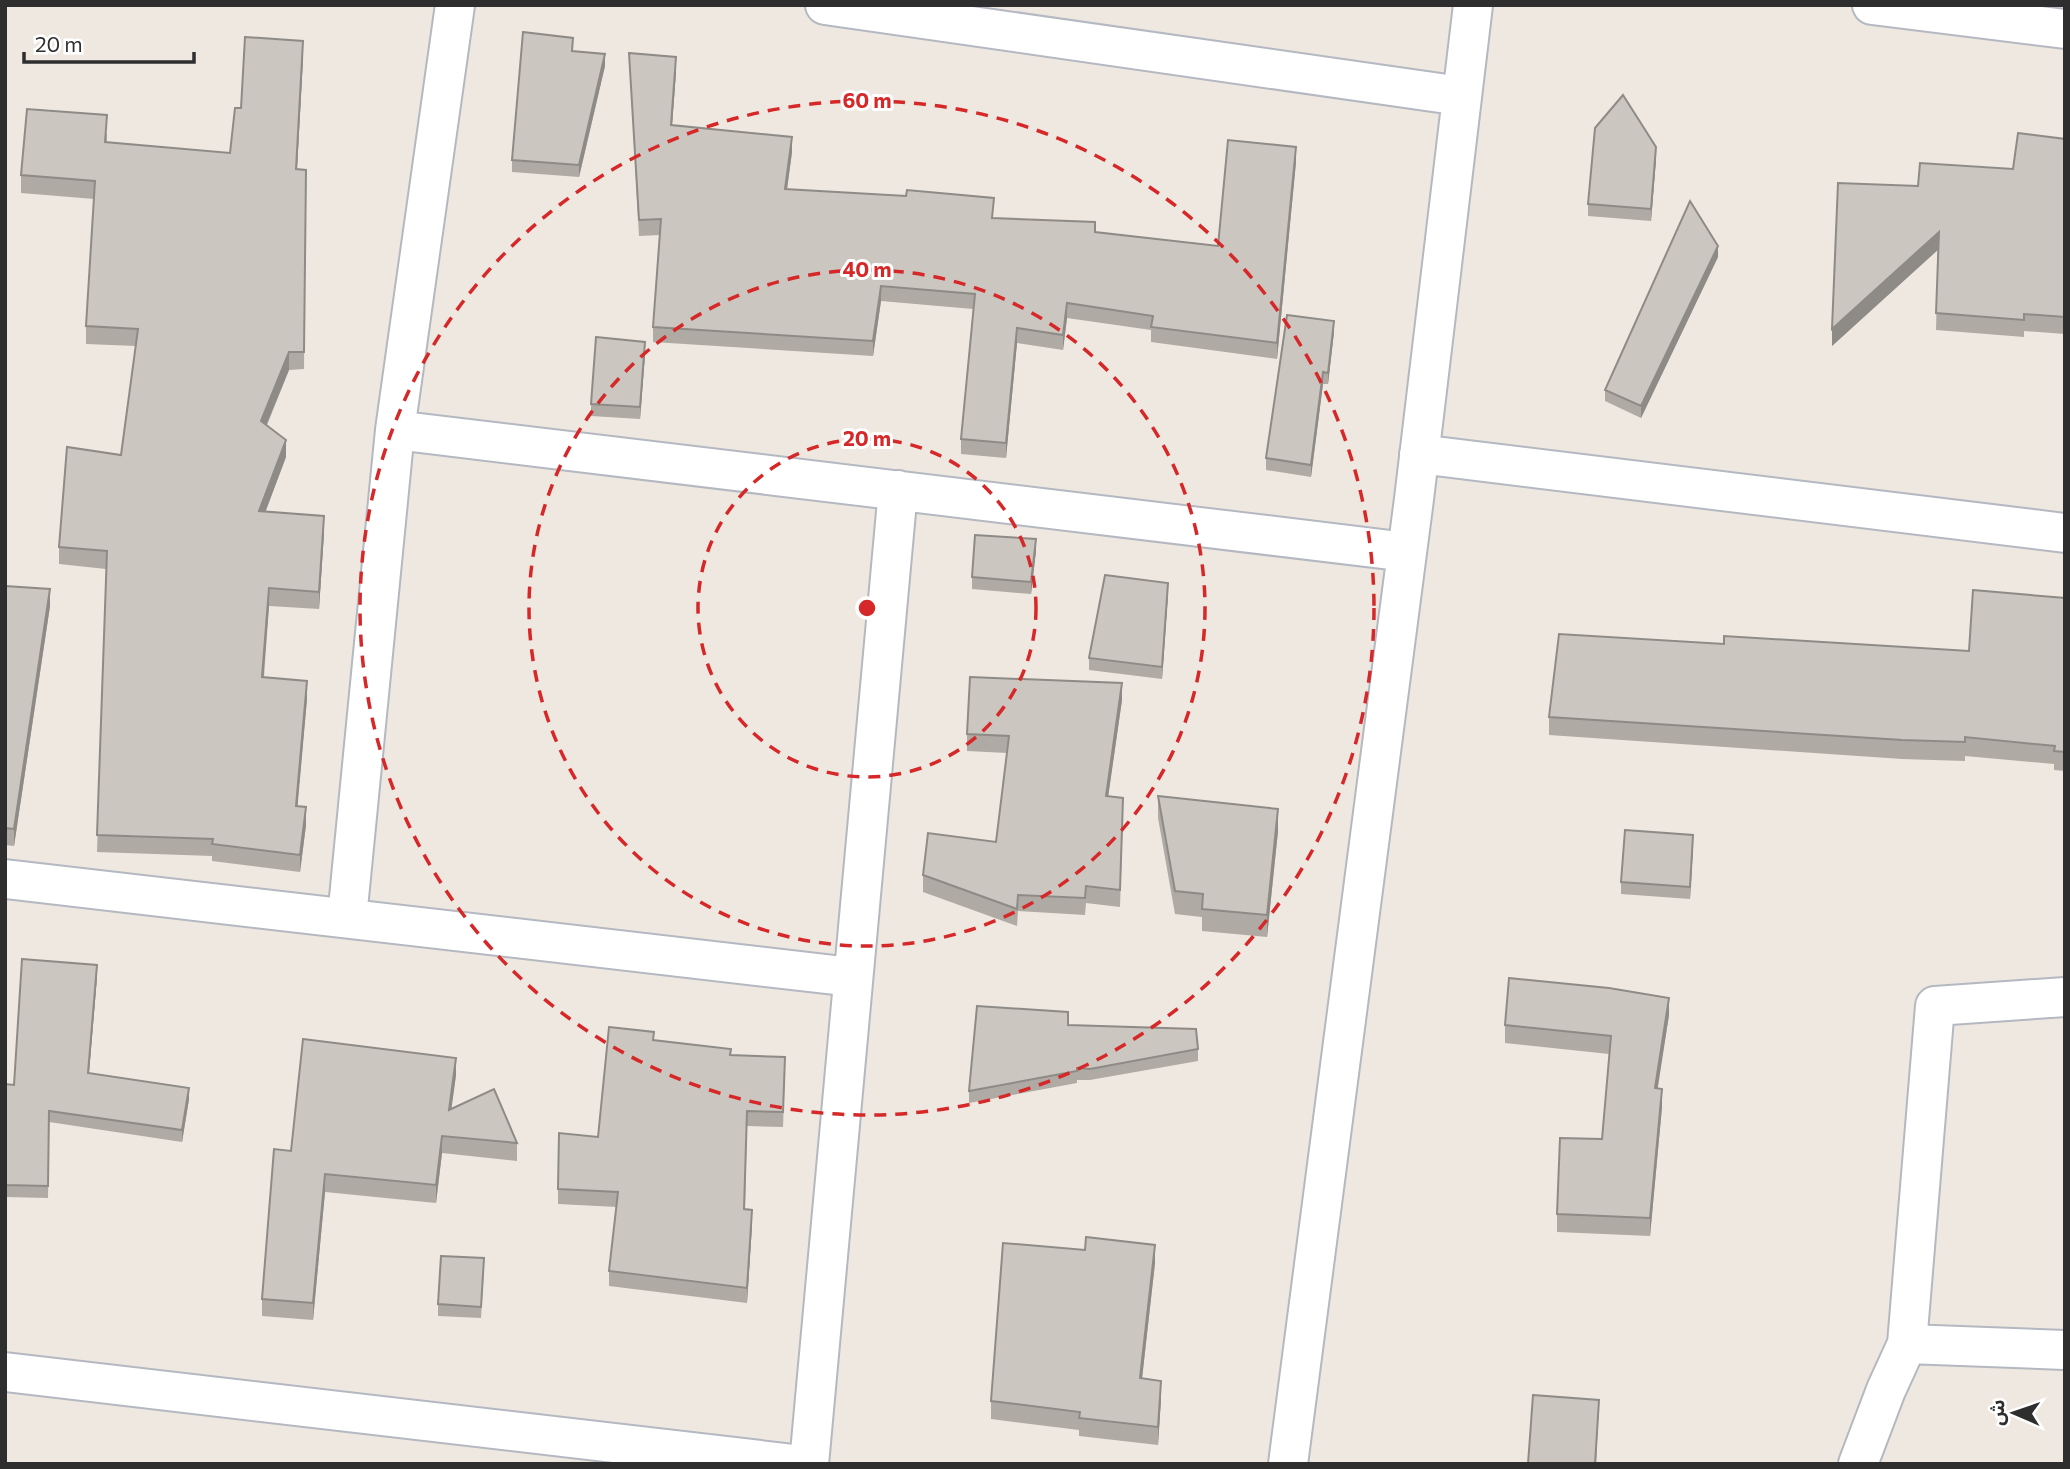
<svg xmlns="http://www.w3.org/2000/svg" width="2070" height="1469" viewBox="0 0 2070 1469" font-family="Commissioner,'Noto Sans Arabic',sans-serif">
<rect width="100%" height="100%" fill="#efe8e1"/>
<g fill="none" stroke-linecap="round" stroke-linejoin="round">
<defs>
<path id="minor" d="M825,5L1461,96
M1872,5L2065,29
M395,430L1407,552
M1419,454L2065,533
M5,879L852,977
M347,918L395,430L455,5
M1907,1344L2065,1350
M5,1372L794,1464
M809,1464L898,490
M1288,1464L1414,499L1473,5
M1858,1464L1886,1390L1907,1344L1935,1006L2065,997"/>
</defs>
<use href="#minor" stroke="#b4b8c1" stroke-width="42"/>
<use href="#minor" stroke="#fff" stroke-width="38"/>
</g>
<path fill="#afaaa4" d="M629,53L676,72L672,125L792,152L787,189L1095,233L1218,246L1296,162L1277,359L1151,342V330L1067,318L1063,350L1017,343L1006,458L961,454V439L973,309L881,301L873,356L653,342V327L660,235L639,236Z
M303,58L297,170H306L304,369L289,370L267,425L286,457L265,512L324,533L319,609L269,606L264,677L307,699L297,807L306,825L300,872L212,861V856L97,852L106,569L59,564V547L121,455L136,346L86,344V326L94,199L21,193V175L107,133V142L230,153L241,108Z
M605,66L579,177L512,172V160Z
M2065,139V334L2024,331V337L1936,330L1938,249L1832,346L1918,186L2013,169Z
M1656,159L1651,221L1588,216V204Z
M1718,257L1641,418L1605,401V390Z
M1334,332L1328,384H1323L1311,477L1266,470V458Z
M645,354L640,419L591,416V404Z
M1036,551L1031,594L972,589V577Z
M5,586L50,606L14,846L5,845Z
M1168,594L1162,679L1089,670V658Z
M2065,598V771L2054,770V764L1965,756V761L1902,759L1549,735V717L1724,644L1969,651Z
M1122,700L1108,796L1123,814L1120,907L1086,903L1085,915L1018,911L1017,926L923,892V875L996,842L1007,753L967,751V734Z
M1158,796L1278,831L1267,937L1202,931V917L1175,914L1158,818Z
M1693,847L1690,899L1621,894V882Z
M97,977L89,1073L189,1099L182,1142L49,1122L48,1198L5,1197V1084L14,1085Z
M1669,1015L1657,1088L1662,1107L1650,1236L1557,1232V1214L1602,1139L1609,1054L1505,1043V1025Z
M1068,1025L1198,1049V1061L1090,1080H1077V1083L969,1103V1091Z
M654,1040L731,1055L785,1073L783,1127L747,1126L745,1210L752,1225L747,1303L609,1286V1271L617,1207L558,1204V1189L598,1137Z
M456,1075L451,1109L517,1143V1161L442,1153L436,1203L325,1192L313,1320L262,1316V1299L291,1151Z
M1155,1263L1142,1379L1161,1399L1158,1445L1079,1436V1430L991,1419V1401Z
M484,1270L481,1318L438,1316V1304Z"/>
<path fill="#8e8b86" d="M303,41V58L296,187V169Z
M605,54V66L579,177V165Z
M676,57V72L671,140V125Z
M792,137V152L785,204V189Z
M1296,147V162L1277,359V343Z
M1656,147V159L1651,221V209Z
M1939,232V249L1832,346V329Z
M1718,246V257L1641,418V406Z
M881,286V301L873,356V341Z
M1067,303V318L1063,350V335Z
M1334,321V332L1328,384V373Z
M1017,328V343L1006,458V443Z
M645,342V354L640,419V407Z
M289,352V370L261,438V421Z
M1323,372V384L1311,477V465Z
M286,440V457L259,529V511Z
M324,516V533L319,609V592Z
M1036,539V551L1031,594V582Z
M1168,583V594L1162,679V667Z
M269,588V606L262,694V677Z
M50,589V606L14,846V829Z
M307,681V699L296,824V806Z
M1122,683V700L1106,812V796Z
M306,807V825L300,872V855Z
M1278,809V831L1267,937V915Z
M1693,835V847L1690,899V887Z
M97,965V977L88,1084V1073Z
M1669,998V1015L1655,1106V1088Z
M456,1058V1075L449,1127V1110Z
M189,1088V1099L182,1142V1130Z
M1662,1089V1107L1650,1236V1218Z
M442,1136V1153L436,1203V1185Z
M325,1174V1192L313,1320V1303Z
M752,1210V1225L747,1303V1288Z
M1155,1245V1263L1140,1396V1378Z
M1161,1381V1399L1158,1445V1427Z
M1599,1400L1596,1464H1595Z"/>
<path fill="#cbc6bf" stroke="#8e8b86" stroke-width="2" d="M523,32L573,38L572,51L605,54L579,165L512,160Z
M245,37L303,41L296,169L306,170L304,352H289L261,421L286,440L259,511L324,516L319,592L269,588L262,677L307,681L296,806L306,807L300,855L212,844L213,839L97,835L107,551L59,547L67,447L121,455L138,329L86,326L95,181L21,175L27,109L107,115L105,142L230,153L235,108H241Z
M629,53L676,57L671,125L792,137L785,189L906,196L907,190L994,198L992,218L1095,222V232L1218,246L1228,140L1296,147L1277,343L1151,327L1153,316L1067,303L1063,335L1017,328L1006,443L961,439L975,294L881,286L873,341L653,327L661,219L639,220Z
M1623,95L1656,147L1651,209L1588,204L1595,128Z
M2018,133L2065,139V317L2024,314V320L1936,313L1939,232L1832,329L1838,183L1918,186L1920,163L2013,169Z
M1690,201L1718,246L1641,406L1605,390Z
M1287,315L1334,321L1328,373L1323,372L1311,465L1266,458Z
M596,337L645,342L640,407L591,404Z
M975,535L1036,539L1031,582L972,577Z
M1105,575L1168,583L1162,667L1089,658Z
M5,586L50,589L14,829L5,828Z
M1973,590L2065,598V752L2054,751L2055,746L1965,737V742L1902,740L1549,717L1559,634L1724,644V636L1969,651Z
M970,677L1122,683L1106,796L1123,798L1120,890L1086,886L1085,898L1018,895L1017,909L923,875L928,833L996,842L1009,736L967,734Z
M1158,796L1278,809L1267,915L1202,909L1203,894L1175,891Z
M1625,830L1693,835L1690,887L1621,882Z
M22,959L97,965L88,1073L189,1088L182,1130L49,1111L48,1186L5,1185V1084L14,1085Z
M1509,978L1609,988L1669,998L1655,1088L1662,1089L1650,1218L1557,1214L1560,1138L1602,1139L1611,1036L1505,1025Z
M977,1006L1068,1012V1025L1196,1029L1198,1049L1090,1069L1077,1068V1071L969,1091Z
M609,1027L654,1032L653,1040L731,1049L730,1055L785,1057L783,1112L747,1111L744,1209L752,1210L747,1288L609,1271L618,1192L558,1189L559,1133L598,1137Z
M303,1039L456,1058L449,1110L494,1089L517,1143L442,1136L436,1185L325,1174L313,1303L262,1299L274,1149L291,1151Z
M1086,1237L1155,1245L1140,1378L1161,1381L1158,1427L1079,1418L1080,1412L991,1401L1003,1243L1085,1250Z
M441,1256L484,1258L481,1307L438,1304Z
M1533,1395L1599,1400L1595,1464H1528Z"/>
<g fill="none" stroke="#d62828" stroke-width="3.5" stroke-dasharray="12 9">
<circle cx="867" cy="608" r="169"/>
<circle cx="867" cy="608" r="338"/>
<circle cx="867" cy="608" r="507"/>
</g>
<circle cx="867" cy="608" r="10" fill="#d62828" stroke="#fff" stroke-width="3.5"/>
<g font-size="21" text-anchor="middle" font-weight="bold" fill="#d62828" stroke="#fff" stroke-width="6" stroke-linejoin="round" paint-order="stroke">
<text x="867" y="108">60 m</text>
<text x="867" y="277">40 m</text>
<text x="867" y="446">20 m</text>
</g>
<rect width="2070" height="1469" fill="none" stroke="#2e2e2e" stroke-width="14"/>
<g transform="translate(2014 1413) rotate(272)" stroke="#ffffff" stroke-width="5" paint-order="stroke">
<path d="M0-5L12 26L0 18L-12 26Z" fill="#2e2e2e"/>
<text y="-10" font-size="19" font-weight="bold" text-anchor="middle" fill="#2e2e2e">ش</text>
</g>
<path d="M24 52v10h170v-10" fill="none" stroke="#2e2e2e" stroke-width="3.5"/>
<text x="35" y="52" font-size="21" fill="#2e2e2e" stroke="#ffffff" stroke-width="5" paint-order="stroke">20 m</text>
</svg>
